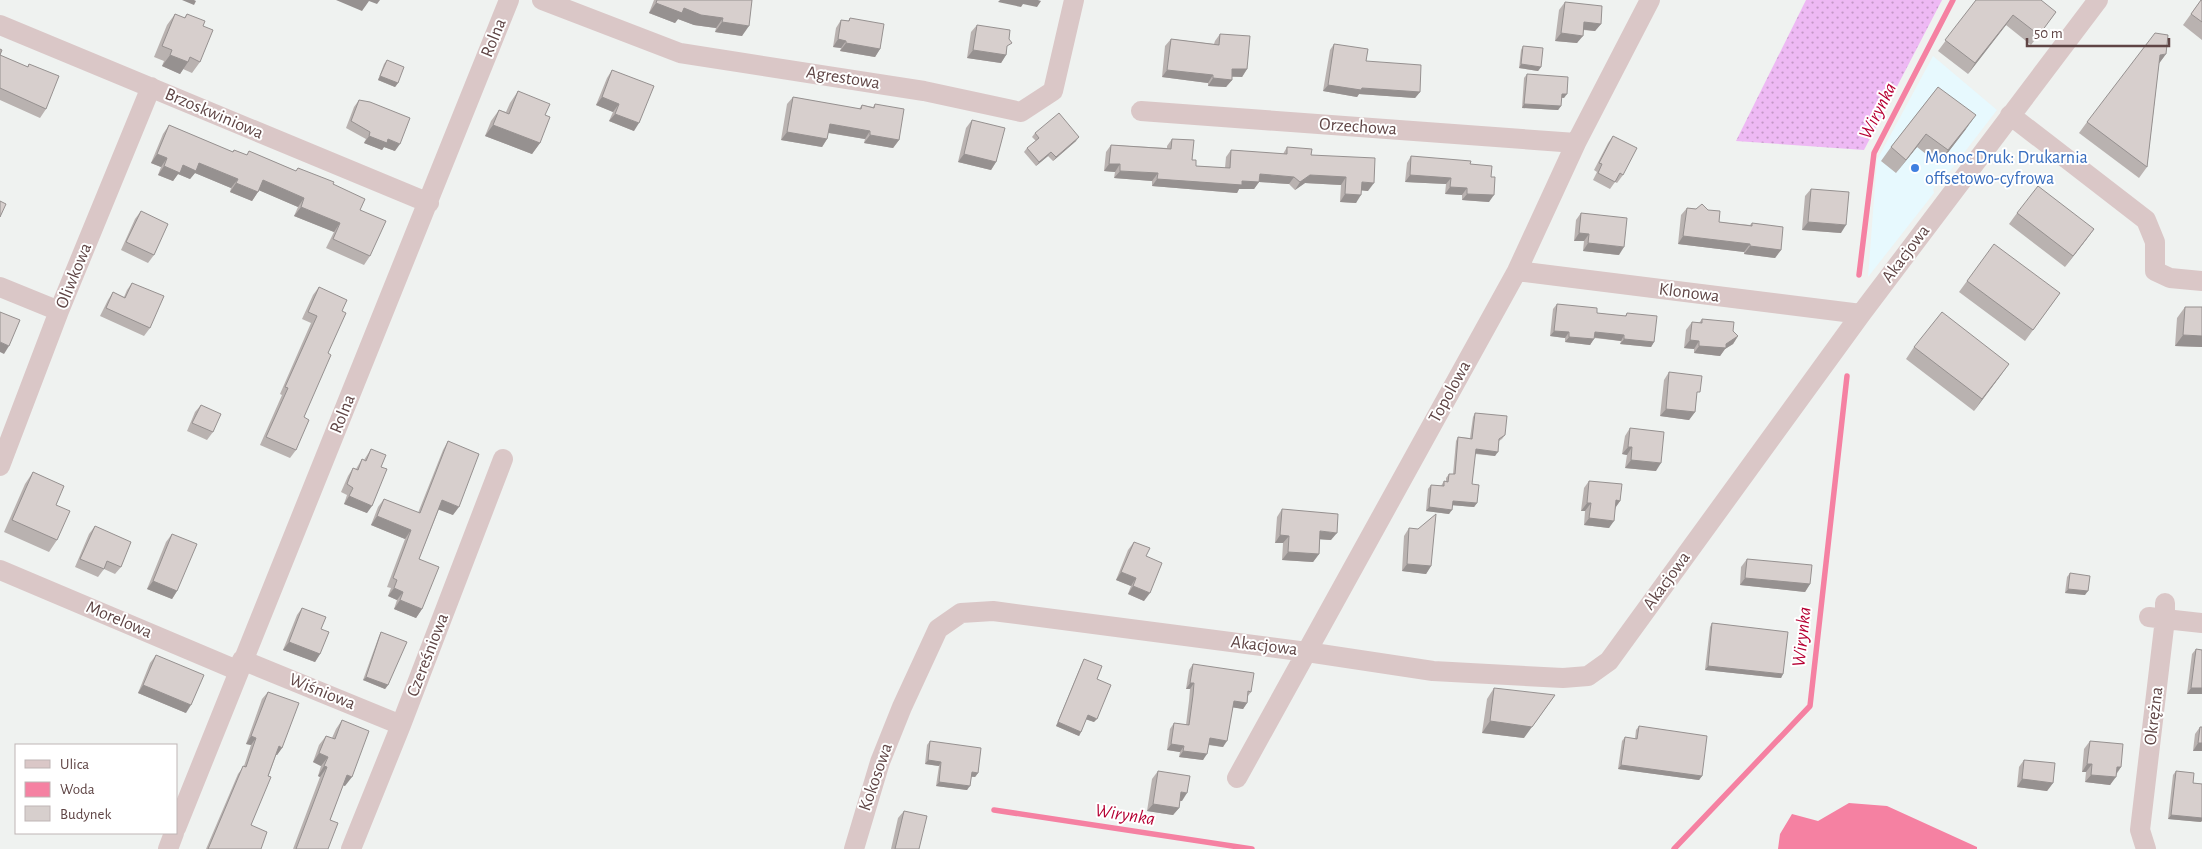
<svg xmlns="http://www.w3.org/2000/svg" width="2202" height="849" viewBox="0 0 2202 849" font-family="'Alegreya Sans',sans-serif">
<defs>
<pattern id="grass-dots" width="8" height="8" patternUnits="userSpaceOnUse" patternTransform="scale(1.25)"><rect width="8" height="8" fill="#eeb9f4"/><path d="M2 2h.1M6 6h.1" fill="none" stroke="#c498c7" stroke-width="1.8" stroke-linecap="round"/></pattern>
</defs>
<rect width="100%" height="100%" fill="#eff2f0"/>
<path fill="#e7f9fe" d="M1933,56L1997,110L1947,175L1944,176L1933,189L1934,193L1868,277L1877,160Z"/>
<path fill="url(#grass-dots)" d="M1806,0H1942L1864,150L1736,141Z"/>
<path fill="#f581a2" d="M1849,803L1887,806L1977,847V849H1778L1780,834L1792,814L1818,821Z"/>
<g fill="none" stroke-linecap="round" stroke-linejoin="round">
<path stroke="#f581a2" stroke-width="5.5" d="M1859,275L1874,153L1953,0
M994,810L1252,849
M1674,849L1810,706L1847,376"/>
<path stroke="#dac7c7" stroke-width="20" d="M542,0L680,53L924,91L1021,112L1053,91L1074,0
M0,25L429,203
M1141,111L1576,143
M2010,115L2146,220L2155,242V271L2170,278L2202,281
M1517,271L1861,314
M0,287L59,311
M0,466L59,311L151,87
M0,570L239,671
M2149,617L2165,619V603
M242,660L401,725
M1237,778L1517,271L1576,143L1650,0
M176,828L509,0
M168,849L174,833
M351,849L401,725L503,459
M854,849L880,762L902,707L938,629L961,613L993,611L1307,652L1433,671L1563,678L1588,676L1609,661L1861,314L2098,0
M2146,849L2140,830L2165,619L2202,623"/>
</g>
<path fill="#b9b2b0" d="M654,0H752L742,36L715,32L716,28L694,25L678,19L675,23L649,13Z
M1976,0L2056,12L2031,45L2006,25L1968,74L1938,51Z
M2201,0H2202V40L2183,25Z
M1565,2L1601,24L1595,31L1583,30L1577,43L1555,41L1559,10Z
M175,14L184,18L187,14L203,26L200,62L192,73L183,69L180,74L162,66L164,61L154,57L167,25Z
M850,18L880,49L875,57L840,51L841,48L833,47L836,28L841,20L848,21Z
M977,25L1007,50L1006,55L1001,63L967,58L971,32Z
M1220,34L1247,69L1242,77H1232V80L1226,87L1208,86V83L1162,77L1165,46L1171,39L1214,44L1215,41Z
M1334,44L1420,92L1415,98L1359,94L1357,97L1323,91L1330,50Z
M1523,46L1541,67L1538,71L1519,68L1521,50Z
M0,49V55L27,67L29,64L46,109L40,118L0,100Z
M2166,54L2159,63L2147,167L2139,178L2079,133L2087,122Z
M387,60L398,83L395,87L378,80L384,64Z
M612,70L634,131L609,121L613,112L596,105L607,78Z
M1527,74L1564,98H1561V106L1558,110L1522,108L1524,78Z
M1938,87L1966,129L1939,164L1917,147L1896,173L1881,161L1891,147Z
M518,91L545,115L540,143L532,154L485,136L491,121L499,110L506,112L510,103Z
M793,97L859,109L862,105L873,107L875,104L899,140L893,148L864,143L865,139L828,133L827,139L822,147L781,140L787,104Z
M359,100L395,151L384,147L382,150L364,143L366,139L346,128L354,107Z
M972,120L996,162L991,170L958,162L966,128Z
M169,125L232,152L234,150L247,155L249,151L296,171L298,168L333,184L360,210L370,256L364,265L326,248L334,232L294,216L298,207L259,190L252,201L230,192L231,188L195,173L190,179L178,174L173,181L158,175L161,167L151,163L163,134Z
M1035,133L1076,141L1053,161L1048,156L1036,166L1024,152L1027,148L1036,141L1032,137Z
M1613,136L1623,175L1617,183L1615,182L1610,189L1593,180L1597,172L1594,170L1608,143Z
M1172,139L1192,160L1196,166L1225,168L1226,157L1231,150L1283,154L1287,147L1311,155L1368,191L1361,190L1356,203L1340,202L1341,185L1305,183L1295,190L1289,184L1259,182L1254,189H1239L1237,193L1152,186V181L1114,178L1115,172L1104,171L1106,152L1111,145L1167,148V146Z
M1411,156L1470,164L1491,177L1489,202L1462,200V195L1445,194L1446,184L1405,182L1407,163Z
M1811,189L1841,233L1802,230L1805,196Z
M1687,208L1708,210L1719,222L1750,225L1752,223L1781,250L1775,258L1744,254V252L1678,244L1681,215Z
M141,211L154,255L148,263L121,250L135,219Z
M1581,213L1619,255L1583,251L1584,241H1574L1576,220Z
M2017,213L2094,229L2065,267L2009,224Z
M1967,281L2060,293L2025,341L1959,292Z
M132,283L150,328L144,336L100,316L108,300L113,292L124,297L127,290Z
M319,287L342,311L328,353L304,417L296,450L290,458L260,445L282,395L280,394L311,323L302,319L313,295Z
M1557,304L1597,313L1625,316L1627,313L1654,342L1651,347L1620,344L1621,341L1594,338L1590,345L1565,342V338L1550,336L1553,309Z
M2185,307L2202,347L2175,346L2177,318Z
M1702,319L1733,331L1738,336L1733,344L1725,349L1720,356L1694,353V349L1684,348L1686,330L1692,322L1699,323Z
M1914,347L2001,375L1974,411L1906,359Z
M1669,372L1696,398L1695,412L1689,420L1660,416L1664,380Z
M201,405L213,432L207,440L187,431L195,412Z
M1475,413L1505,435L1502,439L1499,441L1495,456L1475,454L1472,484L1477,503L1474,507L1452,505L1449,514L1426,511L1428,489L1431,485L1441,486L1444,481L1446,482V478L1449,474H1453L1456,441L1458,437L1470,438L1473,417Z
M1630,428L1656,471L1625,468L1627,455L1622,454L1625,436Z
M448,441L453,515L439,509L419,559L422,609L416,618L394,609L397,600L388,596L391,588L387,587L405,539L371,525L378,507L384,499L418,513L443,450Z
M371,449L381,467L367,513L344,504L347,495L341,492L348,476L353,468L356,469L362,459L364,460Z
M33,472L56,505L57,540L49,552L4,532L25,484Z
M1589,481L1620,501L1616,507L1609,528L1584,525L1585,511H1581L1584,488Z
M1282,509L1331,540L1320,539L1319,554L1313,562L1282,560L1283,543H1275L1277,517Z
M95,526L121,567L115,574L104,569L98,577L75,567L89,534Z
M1409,528L1431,566L1426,574L1402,571L1404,536Z
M172,534L177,591L172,599L147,589L166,542Z
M1134,542L1146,556L1144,601L1128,594L1131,586L1116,580L1128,550Z
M1747,559L1810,584L1805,592L1740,585L1741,567Z
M2070,573L2085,595L2065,593L2067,577Z
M302,608L321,629L320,654L315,662L283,650L297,615Z
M1712,623L1783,674L1781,678L1705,670L1710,627Z
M381,632L388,685L385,689L363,680L379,636Z
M2196,649L2202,694H2187L2192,654Z
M156,655L186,713L138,693L150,663Z
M1084,659L1097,679L1094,722L1086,719L1081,732L1079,736L1056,726L1082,663Z
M1193,664L1251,692L1248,696L1247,703L1243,709L1233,707L1223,747L1208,745L1203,760L1179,757L1180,752L1167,750L1170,729L1174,723L1186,725L1189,701L1190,689H1186L1189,670Z
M1494,688L1524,738L1482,733L1487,699Z
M268,692L282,748L277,755H276L251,825L261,849H206L238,774L244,766L251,745L246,744L262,699Z
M342,720L345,786L343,785L330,820L328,849H293L320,777L318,776L321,766L313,762L319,745L326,736L332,738L336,729Z
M1639,726L1702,776L1699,780L1618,769L1622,741L1625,737L1635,739L1636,730Z
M2200,727H2202V751H2193L2195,734Z
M930,741L978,773L975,777H971L967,790L936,786L939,766L925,764L927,745Z
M2090,741L2121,767L2110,785L2085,782L2086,772H2082L2084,749Z
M2024,760L2053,783L2047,791L2017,787L2019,767Z
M1158,771L1182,801H1180L1179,808L1173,815L1147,811L1152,779Z
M2176,771L2193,783L2202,784L2201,822L2168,819L2173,775Z
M904,811L919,849H891L898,818Z"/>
<path fill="#969190" d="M182,0H194L196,1L194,5Z
M336,0H380L377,4L369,1L362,11Z
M1000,0H1038L1041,1L1037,7L1023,4L1021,7L998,2Z
M656,3L684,8L723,18L716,28L694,25L678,19L675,23L649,13Z
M2013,15L2006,25L1968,74L1975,63Z
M722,22L749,26L742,36L715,32Z
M1584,22L1601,24L1595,31L1579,29Z
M1561,33L1583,36L1577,43L1555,41Z
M838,39L846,41L841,48L833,47Z
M846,43L880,49L875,57L840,51Z
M973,50L1006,55L1001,63L967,58Z
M2166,54L2158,65L2160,55Z
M170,55L188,62L180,74L162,66Z
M1521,64L1541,67L1538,71L1519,68Z
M1232,69H1247L1242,77L1227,76Z
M1167,70L1213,75L1208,83L1162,77Z
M380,76L398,83L395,87L378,80Z
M1213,78L1232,80L1226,87L1208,86Z
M1328,85L1362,88L1420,92L1415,98L1359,94L1357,97L1323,91Z
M1562,94H1567L1564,98L1559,97Z
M602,97L619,104L613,112L596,105Z
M1524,104L1561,106L1558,110L1522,108Z
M615,114L639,123L634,131L609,121Z
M1976,115L1966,129L1939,164L1948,150Z
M830,124L870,131L865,139L824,132Z
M493,125L540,143L532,154L485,136Z
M787,132L827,139L822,147L781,140Z
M1926,134L1917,147L1896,173Z
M870,135L899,140L893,148L864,143Z
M369,136L388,139L400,144L395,151L384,147L382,150L364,143Z
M1079,137L1076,141L1053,161L1056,157Z
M1051,152L1048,156L1036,166L1039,162Z
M157,154L167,158L161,167L151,163Z
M964,154L996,162L991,170L958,162Z
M199,163L238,179L231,188L195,173L190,179L178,174L173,181L158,175L164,166Z
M1109,164H1120L1115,172L1104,171Z
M1120,171L1158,173L1152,181L1114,178Z
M1260,174L1294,177L1289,184L1259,182L1254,189H1239L1237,193L1152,186L1157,179L1242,181Z
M1310,175L1346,177L1341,185L1305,183L1295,190L1300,182Z
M1410,175L1451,178L1446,184L1405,182Z
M263,180L304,198L298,207L256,189Z
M1362,182L1374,183L1368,191L1357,190Z
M236,183L258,192L252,201L230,192Z
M1450,187L1467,188L1462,195L1445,194Z
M1345,194L1361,195L1356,203L1340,202Z
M1467,194L1494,195L1489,202L1462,200Z
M301,207L340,223L334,232L294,216Z
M1808,222L1846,225L1841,233L1802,230Z
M2094,229L2086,240L2065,267L2073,256Z
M1579,233L1589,234L1584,241H1574Z
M1683,236L1750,244L1744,252L1678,244Z
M1588,243L1624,247L1619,255L1583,251Z
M1750,246L1781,250L1775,258L1744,254Z
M1554,331L1569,332L1565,338L1550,336Z
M1595,332L1624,335L1621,341L1591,337Z
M2183,335L2202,336V347L2175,346Z
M1738,336L1733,344L1725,349L1720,356L1694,353L1699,346L1726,344Z
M1569,337L1594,339L1590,345L1565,342Z
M1624,339L1654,342L1651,347L1620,344Z
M1690,340L1699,341L1694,349L1684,348Z
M0,342L9,346L4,354L0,352Z
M2009,364L2001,375L1974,411L1982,399Z
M1666,409L1695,412L1689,420L1660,416Z
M1628,447H1632L1627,455L1622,454Z
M1476,449L1498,452L1495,456L1473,453Z
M1631,460L1661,463L1656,471L1625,468Z
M349,496L372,506L367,513L344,504Z
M442,500L459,507L453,515L437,509Z
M1616,500L1620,501L1615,508Z
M1453,501L1477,503L1474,507L1450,505Z
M1587,503H1591L1585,511H1581Z
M1429,507L1452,510L1449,514L1426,511Z
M377,516L411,530L405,539L371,525Z
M1589,518L1614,521L1609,528L1584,525Z
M1320,531L1337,533L1331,540L1315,539Z
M1280,535L1289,536L1283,543H1275Z
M1288,552L1319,554L1313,562L1282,560Z
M1407,564L1431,566L1426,574L1402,571Z
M1121,572L1136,578L1131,586L1116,580Z
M1745,578L1810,584L1805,592L1740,585Z
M153,581L177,591L172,599L147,589Z
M1133,586L1150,593L1144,601L1128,594Z
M394,588L403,592L397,600L388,596Z
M2068,589L2088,591L2085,595L2065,593Z
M400,600L422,609L416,618L394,609Z
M289,642L320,654L315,662L283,650Z
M1708,666L1783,674L1781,678L1705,670Z
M366,677L388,685L385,689L363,680Z
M1190,683H1194L1190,689H1186Z
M143,685L191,705L186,713L138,693Z
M2191,688H2202V694H2187Z
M1555,695L1524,738L1482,733L1490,721Z
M1234,701L1247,703L1243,709L1230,707Z
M1088,715L1097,719L1094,722L1085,719Z
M1058,722L1081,732L1079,736L1056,726Z
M251,736L256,738L251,745L246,744Z
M1210,738L1227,741L1223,747L1205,744Z
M2198,743H2202V751H2193Z
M1171,744L1184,746L1180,752L1167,750Z
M279,746L282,748L277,755L274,754Z
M1183,751L1207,754L1203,760L1179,757Z
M319,753L328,757L321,766L313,762Z
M928,760L941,762L939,766L925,764Z
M2087,764H2092L2086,772H2082Z
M1621,765L1702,776L1699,780L1618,769Z
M324,766L327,767L320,777L318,776Z
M2117,767H2121L2115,775Z
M972,772L978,773L975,777L969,776Z
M347,775L352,777L345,786L340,784Z
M2091,775L2116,777L2110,785L2085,782Z
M2022,779L2053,783L2047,791L2017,787Z
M939,782L970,786L967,790L936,786Z
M1181,792L1187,793L1182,801L1176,800Z
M1153,804L1179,808L1173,815L1147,811Z
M2171,815L2202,818V821L2201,822L2168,819Z"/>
<path fill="#d7cfcd" stroke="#969190" d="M657,0H752L749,26L722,22L723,18L701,15L684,8L682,13L656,3Z
M1976,0H2041L2056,12L2039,35L2013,15L1975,63L1945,40Z
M2201,0H2202V22L2191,14Z
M1565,2L1602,6L1601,24L1584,22L1583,36L1561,33Z
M175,14L185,18L187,14L205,21L203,26L213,30L200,62L190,57L188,62L170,55L172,50L162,46Z
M850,18L884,24L880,49L846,43V41L838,39L841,20L849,21Z
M977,25L1010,30L1009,39L1012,43L1007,46L1006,55L973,50Z
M2155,33L2168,35L2166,54L2160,55L2147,167L2087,122Z
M1220,34L1250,36L1247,69H1232V80L1213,78V75L1167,70L1171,39L1219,45Z
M1334,44L1368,49L1366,61L1421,65L1420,92L1362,88L1361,90L1328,85Z
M1523,46L1543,48L1541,67L1521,64Z
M0,49L2,50L0,55L28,67L29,64L59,76L46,109L0,88Z
M387,60L404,67L398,83L380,76Z
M612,70L654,86L639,123L615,114L619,104L602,97Z
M1527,74L1568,77L1567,94H1562L1561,106L1524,104Z
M1938,87L1976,115L1948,150L1926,134L1906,160L1891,147Z
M518,91L550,104L545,115L550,117L540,143L493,125L499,110L509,114Z
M793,97L861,109L862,105L874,108L875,104L904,109L899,140L870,135V131L830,124L827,139L787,132Z
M359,100L370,102L410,118L400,144L388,139L387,143L369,136L370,132L351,121Z
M1059,113L1079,137L1056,157L1051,152L1039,162L1027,148L1039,138L1035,133Z
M972,120L1005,128L996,162L964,154Z
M169,125L233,152L234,150L247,155L249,151L296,171L298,168L334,182L333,184L365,199L360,210L386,221L370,256L333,239L340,223L301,207L304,198L263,180L258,192L236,183L238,179L199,163L196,171L183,165L180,173L164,166L167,158L157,154Z
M1613,136L1637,148L1623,175L1620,173L1615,182L1598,173L1602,164L1599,163Z
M1172,139L1194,140L1192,160H1196V166L1230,168L1231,150L1287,154V147L1312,149L1311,155L1375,158L1374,183L1362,182L1361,195L1345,194L1346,177L1310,175L1300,182L1294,177L1260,174L1259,182L1242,181V185L1157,179L1158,173L1120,171V164H1109L1111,145L1171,149Z
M1411,156L1471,161L1470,164L1492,166L1491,177H1495L1494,195L1467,194V188L1450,187L1451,178L1410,175Z
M2038,186L2094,229L2073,256L2017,213Z
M1811,189L1849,192L1846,225L1808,222Z
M0,201L6,204L0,217Z
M1702,204L1708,210L1720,211L1719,222L1752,226V223L1783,227L1781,250L1750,246V244L1683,236L1687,208L1696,209Z
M141,211L168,224L154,255L126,242Z
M1581,213L1627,218L1624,247L1588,243L1589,234L1579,233Z
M1994,244L2060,293L2033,330L1967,281Z
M132,283L164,296L150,328L106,308L113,292L125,298Z
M319,287L347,300L342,311L346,313L328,353L331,355L304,417L309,420L296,450L266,437L288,388L285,387L317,316L308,312Z
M1557,304L1597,308V313L1626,316L1627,313L1657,316L1654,342L1624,339V335L1595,332L1594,339L1569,337V332L1554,331Z
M2185,307H2202V336L2183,335Z
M0,312L20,320L9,346L0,342Z
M1942,312L2009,364L1982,399L1914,347Z
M1702,319L1734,322L1733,331L1738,336L1726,344V348L1699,346V341L1690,340L1692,322L1702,323Z
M1669,372L1702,376L1700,392H1697L1695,412L1666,409Z
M201,405L221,414L213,432L192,423Z
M1475,413L1507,416L1505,435L1499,439L1498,452L1476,449L1472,484L1479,485L1477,503L1453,501L1452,510L1429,507L1431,485L1444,486V481L1448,482L1449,474H1455L1458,437L1472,439Z
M1630,428L1664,432L1661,463L1631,460L1632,447H1628Z
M448,441L479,454L459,507L442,500L419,559L439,567L422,609L400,600L403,592L394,588L397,580L393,578L411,530L377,516L384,499L420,513Z
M371,449L386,455L381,467L387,469L372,506L349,496L353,488L347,484L353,468L358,470L362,459L366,461Z
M33,472L64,486L56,505L70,511L57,540L12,520Z
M1589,481L1622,484L1620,501L1616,500L1614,521L1589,518L1591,503H1587Z
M1282,509L1338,514L1337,533L1320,531L1319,554L1288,552L1289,536L1280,535Z
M1436,514L1431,566L1407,564L1409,528L1418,529Z
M95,526L131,542L121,567L107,561L104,569L80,559Z
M172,534L197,544L177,591L153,581Z
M1134,542L1150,548L1146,556L1162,563L1150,593L1133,586L1136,578L1121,572Z
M1747,559L1812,565L1810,584L1745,578Z
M2070,573L2090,576L2088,591L2068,589Z
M302,608L326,617L321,629L329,632L320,654L289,642Z
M1712,623L1788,632L1783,674L1708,666Z
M381,632L407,642L388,685L366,677Z
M2196,649L2202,650V688H2191Z
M156,655L204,675L191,705L143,685Z
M1084,659L1102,666L1097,679L1111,685L1097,719L1088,715L1081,732L1058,722Z
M1193,664L1254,673L1251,692L1248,691L1247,703L1234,701L1227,741L1210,738L1207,754L1183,751L1184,746L1171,744L1174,723L1189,725L1193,695L1194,683H1190Z
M1494,688L1555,695L1532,727L1490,721Z
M268,692L299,703L282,748L279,746L268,776L271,777L251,825L267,832L261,849H208L243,766L246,767L256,738L251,736Z
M342,720L369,731L352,777L347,775L330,820L338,823L328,849H296L327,767L324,766L328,757L319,753L326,736L335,739Z
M1639,726L1707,736L1702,776L1621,765L1625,737L1637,739Z
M2200,727H2202V743H2198Z
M930,741L981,748L978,773L972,772L970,786L939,782L941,762L928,760Z
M2090,741L2123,744L2121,767H2117L2116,777L2091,775L2092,764H2087Z
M2024,760L2055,763L2053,783L2022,779Z
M1158,771L1190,776L1187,793L1181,792L1179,808L1153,804Z
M2176,771L2194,773L2193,783L2202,784V818L2171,815Z
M904,811L927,816L919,849H895Z"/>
<circle fill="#3f7fe0" stroke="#fff" stroke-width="2" cx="1915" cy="168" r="5"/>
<g text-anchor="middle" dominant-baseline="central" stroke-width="4" stroke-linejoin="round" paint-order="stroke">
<g font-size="18" fill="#5f4545" stroke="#fff">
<text transform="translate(494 38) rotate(-68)">Rolna</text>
<text transform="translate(843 78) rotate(9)">Agrestowa</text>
<text transform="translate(214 114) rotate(23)">Brzoskwiniowa</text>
<text transform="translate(1358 127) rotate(4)">Orzechowa</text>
<text transform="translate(1906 254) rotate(-53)">Akacjowa</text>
<text transform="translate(74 276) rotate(-68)">Oliwkowa</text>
<text transform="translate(1689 293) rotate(7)">Klonowa</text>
<text transform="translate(1450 392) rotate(-61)">Topolowa</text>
<text transform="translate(343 414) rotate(-68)">Rolna</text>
<text transform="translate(1667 581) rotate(-54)">Akacjowa</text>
<text transform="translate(119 620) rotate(23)">Morelowa</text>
<text transform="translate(1264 646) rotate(7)">Akacjowa</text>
<text transform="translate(428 655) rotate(-69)">Czereśniowa</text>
<text transform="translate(322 692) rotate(22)">Wiśniowa</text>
<text transform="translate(2154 716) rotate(-83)">Okrężna</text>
<text transform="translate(876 777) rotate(-71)">Kokosowa</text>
</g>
<g font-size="18" fill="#366cbe" stroke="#fff" text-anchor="start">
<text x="1925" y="158">Monoc Druk: Drukarnia<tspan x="1925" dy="21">offsetowo-cyfrowa</tspan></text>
</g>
<g font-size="19" font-style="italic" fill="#b60033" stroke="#fff">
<text transform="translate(1878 111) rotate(-63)">Wirynka</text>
<text transform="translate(1802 637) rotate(-84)">Wirynka</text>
<text transform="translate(1125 815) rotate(9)">Wirynka</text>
</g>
</g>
<rect x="15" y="744" width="162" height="90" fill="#ffffff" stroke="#bfb5b5"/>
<rect x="25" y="760" width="25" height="8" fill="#dac7c7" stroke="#bfb5b5"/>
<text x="60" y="769" font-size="15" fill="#5f4545">Ulica</text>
<rect x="25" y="782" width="25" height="15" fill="#f581a2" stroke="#bfb5b5"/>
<text x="60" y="794" font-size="15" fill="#5f4545">Woda</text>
<rect x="25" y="806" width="25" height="15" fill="#d7cfcd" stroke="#bfb5b5"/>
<text x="60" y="819" font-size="15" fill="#5f4545">Budynek</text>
<path d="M2027 38v8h142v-8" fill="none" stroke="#5f4545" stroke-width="2.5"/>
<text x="2034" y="38" font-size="15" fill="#5f4545" stroke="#ffffff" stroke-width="4" paint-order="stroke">50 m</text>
</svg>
